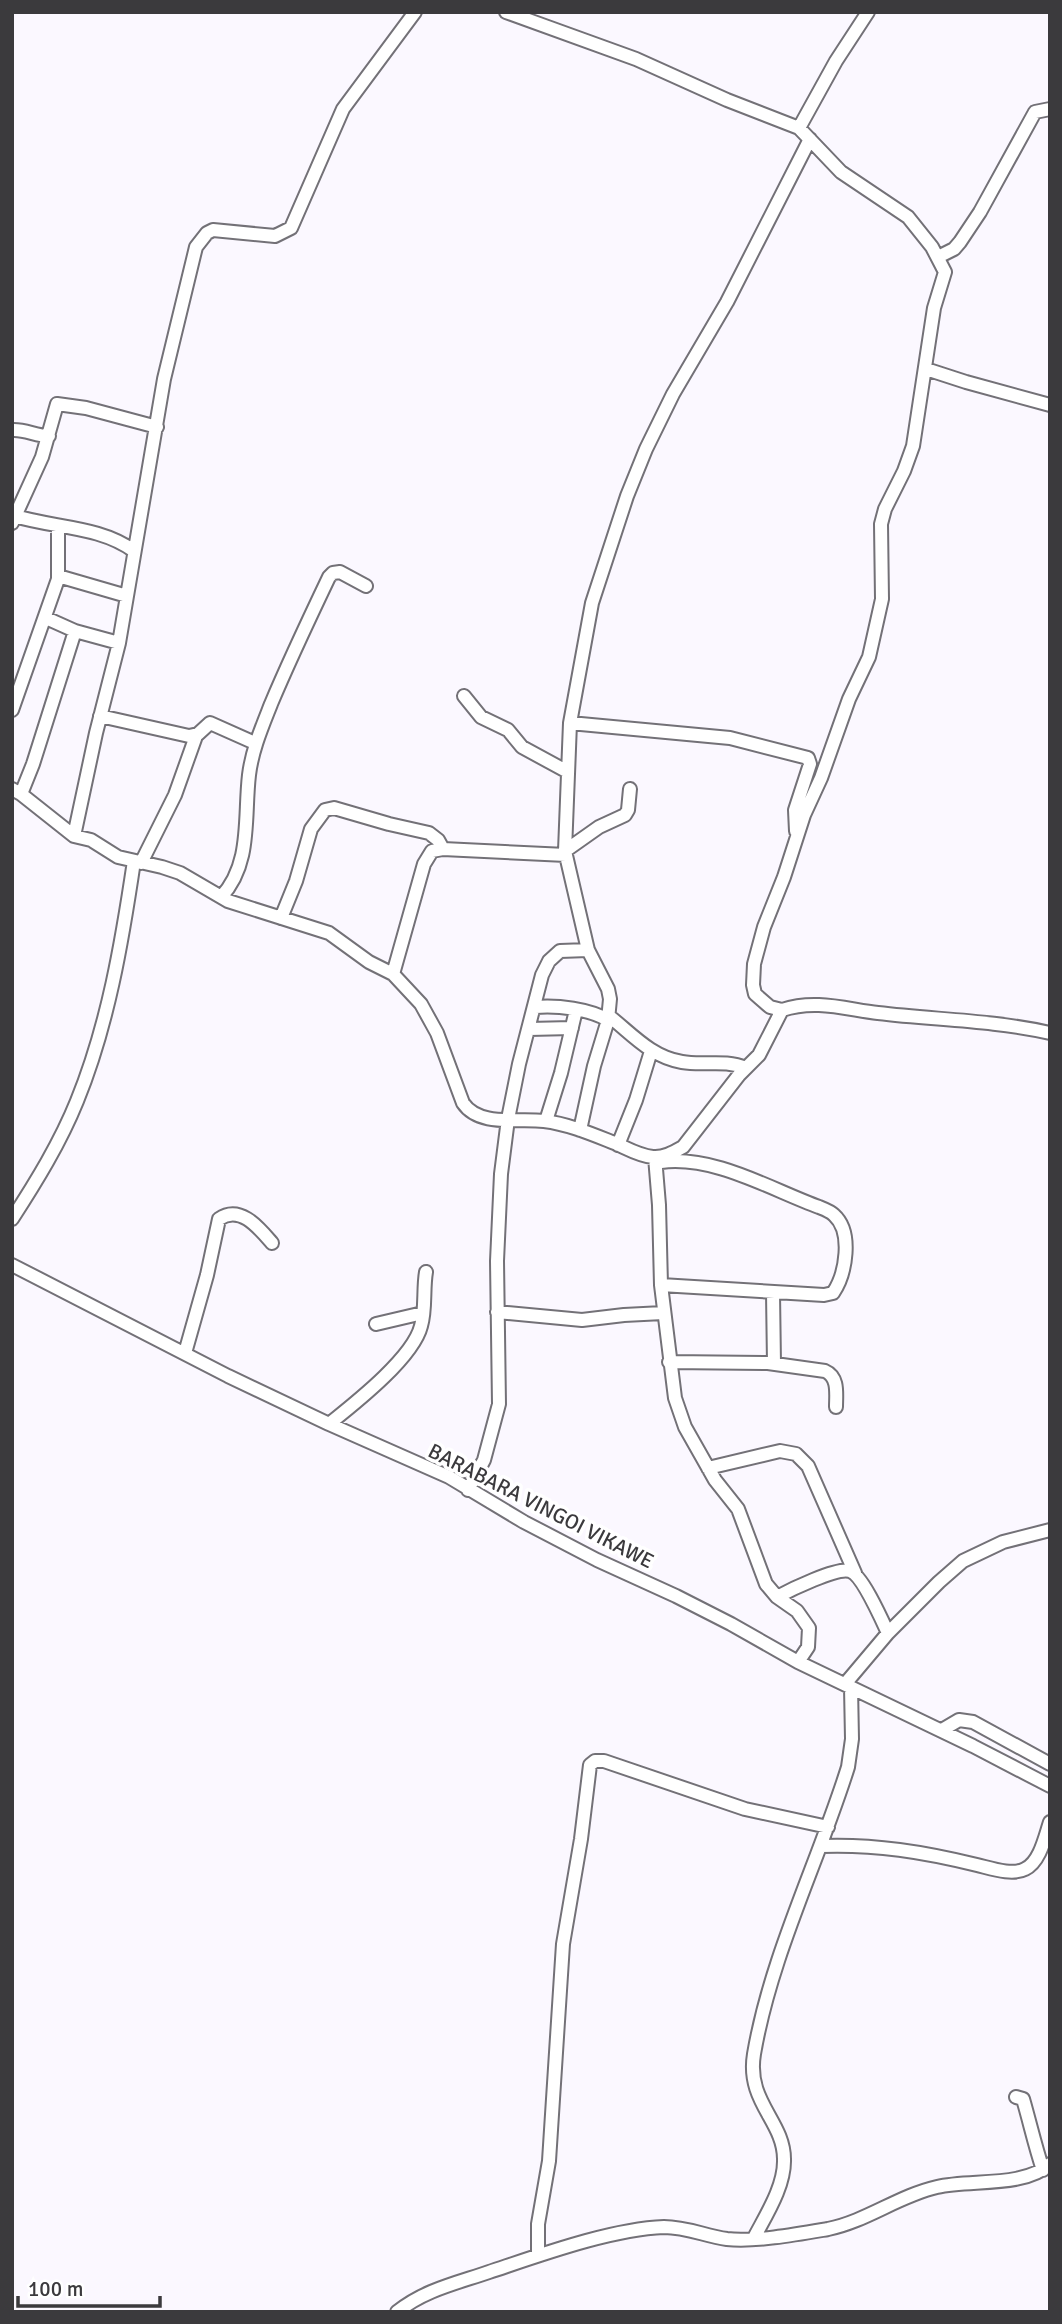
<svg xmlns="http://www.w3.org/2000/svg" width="1062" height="2324" viewBox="0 0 1062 2324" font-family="Signika,sans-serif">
<rect width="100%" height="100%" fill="#fbf8ff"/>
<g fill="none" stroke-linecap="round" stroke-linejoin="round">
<defs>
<path id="minor" d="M506,12L636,59L727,100L799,128L841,172L908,217L932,247L945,272L934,308L913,446L904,471L885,509L881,524L882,599L869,657L849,699L821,778L804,815L784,877L764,927L754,964L753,985L755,994L770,1007L782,1010
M799,128L836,61L868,12
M938,257L954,249L960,242L980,212L1035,112L1050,109
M926,369L966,382L1050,405
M12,430C25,429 36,436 49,436
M15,516C54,528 100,526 134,551
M12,523L42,457L57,404L86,408L157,427
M58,576L127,596
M46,618L75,631L119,643
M464,696L481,717L508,730L522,747L568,772
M12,710L58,579V527
M100,716L189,736L198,734L210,723L255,743
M570,723L730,738L808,758L810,764L795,810L796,831
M12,789L21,794L74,836L91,840L118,857L162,867L180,873L228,901L329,933L369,962L393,974L421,1004L437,1033L463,1103C479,1127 518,1118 544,1121C569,1124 594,1135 617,1144C628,1149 640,1156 653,1157C664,1158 674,1152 683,1147L739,1075L759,1055L782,1010C815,999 845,1009 878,1013C936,1020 992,1020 1050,1033
M21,794L33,764L75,631
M74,836L96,733L119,643L164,379L196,247L207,233L213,230L275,236L291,228L343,109L415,12
M565,851L599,827L625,815L628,810L630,789
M141,863L175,795L196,736
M221,897C252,864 244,817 249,775C252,750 262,727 271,704C289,661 309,619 329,577L333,573L340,572L366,586
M281,918L296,881L311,829L325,810L334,808L389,824L429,833L438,840L443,849
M393,974L424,864L432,851L443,849L566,855
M535,1007C558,1005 589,1009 608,1020
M609,1016C632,1034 651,1057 682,1062C704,1066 724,1059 746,1068
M529,1029L572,1028
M546,1121L561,1073L576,1010
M580,1130L594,1066L608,1020L610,999L608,989L588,950L565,851L570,723L592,603L627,496L646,449L673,394L727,302L810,139
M618,1145L636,1100L651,1051
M655,1157L659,1205L661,1285L675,1398L685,1427L715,1480L738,1509L766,1584L777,1597L797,1611L809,1628L808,1647L798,1662
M661,1162C714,1155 770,1189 819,1207C824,1209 830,1211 834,1215C853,1232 846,1274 833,1293L824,1295L661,1285
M12,1219C36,1182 60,1143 77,1101C108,1025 122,942 134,861
M12,1265L228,1376L329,1424L449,1477L524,1522L597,1560L676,1596L731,1624L798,1662L973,1746L1050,1786
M773,1293L774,1364
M497,1312L582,1320L624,1315L663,1313
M376,1324L423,1313
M185,1353L207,1275L219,1219C240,1204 259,1228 272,1243
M669,1362L768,1363L825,1371C839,1377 836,1394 836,1407
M329,1424C354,1404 413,1358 421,1326C426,1310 423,1289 426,1272
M708,1468L780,1451L796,1454L808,1466L855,1573
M468,1490L484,1460L499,1404L497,1261L501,1174L508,1119L519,1064L542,975L549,961L560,951L588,950
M777,1597C790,1590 837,1567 850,1571C862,1575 882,1620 888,1633
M845,1684L888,1633L939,1582L963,1561L1003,1542L1050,1530
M942,1730L959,1720L973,1722L1050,1764
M821,1846C875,1844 924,1852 977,1865C990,1868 1012,1876 1025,1869C1040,1862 1045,1837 1050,1822
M1016,2097L1023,2099C1030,2123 1035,2146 1043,2170
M754,2238C766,2215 785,2186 784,2159C784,2121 746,2102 754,2054C771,1955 818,1863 848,1767L852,1739L851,1687
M538,2255V2224L549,2161L563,1944L581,1839L590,1765L595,1761H604L745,1809L828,1827
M397,2312C424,2290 457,2283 489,2272C540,2255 611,2229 664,2227C687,2227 705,2236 727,2239C756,2242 799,2234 828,2229C867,2221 898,2196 937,2187C971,2179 1023,2188 1050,2164"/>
</defs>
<use href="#minor" stroke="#737177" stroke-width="16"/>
<use href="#minor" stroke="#fff" stroke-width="12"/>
</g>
<g text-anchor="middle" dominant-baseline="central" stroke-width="7" stroke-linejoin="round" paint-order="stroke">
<g font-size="21" fill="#3b3a3d" stroke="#fff">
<text transform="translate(541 1506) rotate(27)">BARABARA VINGOI VIKAWE</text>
</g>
</g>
<rect width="1062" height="2324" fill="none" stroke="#3b3a3d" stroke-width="28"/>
<path d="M18 2296v10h142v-10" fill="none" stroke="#3b3a3d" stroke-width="3.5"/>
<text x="28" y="2296" font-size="21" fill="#3b3a3d" stroke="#ffffff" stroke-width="5" paint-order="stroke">100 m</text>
</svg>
